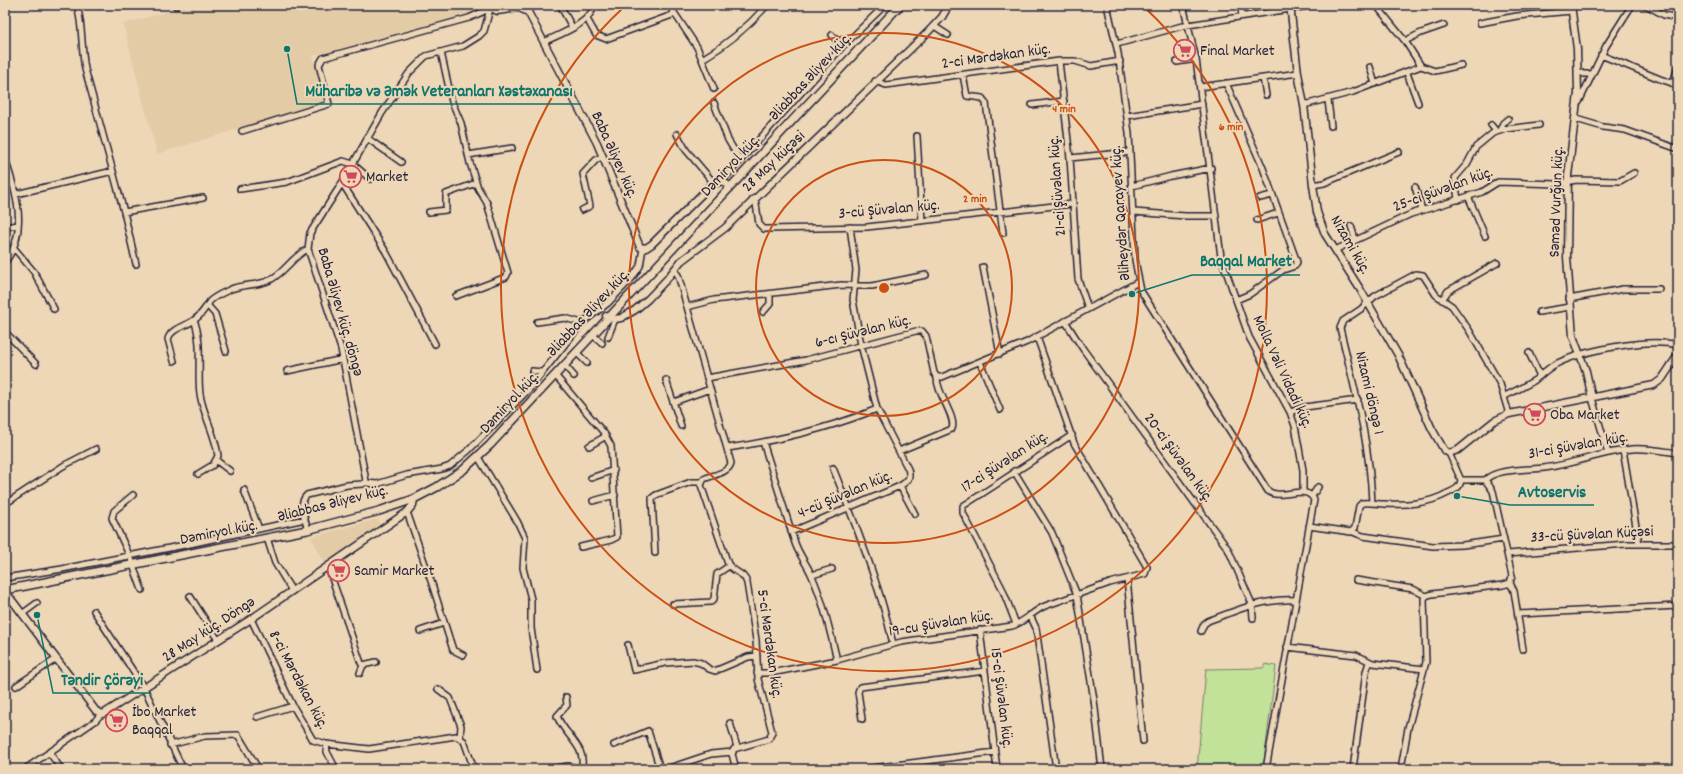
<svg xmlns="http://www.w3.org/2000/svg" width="1683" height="774" viewBox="0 0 1683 774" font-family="Dekko,sans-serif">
<rect width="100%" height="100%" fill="#eed7b7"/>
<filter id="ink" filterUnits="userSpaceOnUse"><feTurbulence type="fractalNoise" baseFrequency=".025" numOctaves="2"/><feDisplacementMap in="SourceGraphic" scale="8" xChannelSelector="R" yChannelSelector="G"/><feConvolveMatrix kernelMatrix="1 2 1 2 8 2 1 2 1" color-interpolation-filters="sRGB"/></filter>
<g filter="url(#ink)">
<path fill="#e3cba6" d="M190,5H479L480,6L478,11L313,56L326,102L157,154L123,24Z
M378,519L381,527L325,564L311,537Z"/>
<path fill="#c2e199" stroke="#72826a" d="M1265,664L1276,666L1263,769H1197L1206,669L1263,668Z"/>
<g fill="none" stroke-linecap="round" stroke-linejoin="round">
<defs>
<path id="minor" d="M77,5C83,26 81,47 85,69L124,212L136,264
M176,5V6
M560,5L572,27
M669,5L697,47L714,89
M1107,5L1118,53L1129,133L1135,260L1141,291L1268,491C1281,501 1307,483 1314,500L1266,769
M1183,5L1196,59L1221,257L1249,337L1290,412L1295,426L1303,470V492
M1240,5L1242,15
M1646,5L1664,15L1673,17
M587,19L596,35L606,39L675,14
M1480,23L1517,16L1572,11
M934,26L948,35
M832,35L842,47
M1405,41L1421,33L1444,25
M544,42C562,33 588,25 595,5
M1117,44L1182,26L1315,5
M441,52L452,102L461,123L470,163L478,188L487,203L508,273L506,277L456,296
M1601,55L1660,79L1678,85
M702,59C728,44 748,27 767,5
M1059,61L1070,158L1078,279L1088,308
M1177,62L1196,59
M1421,66L1435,71L1461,65
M1370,67L1375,84
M1578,71L1584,74H1591
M1407,73L1418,103
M963,75L967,96L982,98L986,103L1003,233
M1263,78L1266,95
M875,81L886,85L1059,61H1075L1091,66L1120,61
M1226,83L1263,168L1297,262L1295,266L1283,270L1250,294L1236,300
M1673,84L1678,66
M1200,87L1298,73
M1328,100L1331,126
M1579,102L1606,46L1632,5
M714,103L728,140L740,160
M1032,105L1064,101
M1304,105L1353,92L1421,66L1405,41L1376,5
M1127,116L1202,104
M1576,119L1603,127L1625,130L1678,149
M1491,125L1496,131
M1500,130L1503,123L1508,119
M242,131L329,104L319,65L323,58L469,18L489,9
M677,134L686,150L714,183
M917,136L922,221
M367,138L401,162
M468,155L512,148
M1070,158L1130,152
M5,159C16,191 29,232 5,262
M722,181L842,47L885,5
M342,183L386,252L435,344
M1313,185L1324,183L1399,152
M1132,186L1171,176L1211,168
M1415,187L1422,210
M240,189L287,182L343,161L353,164L370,179
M16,194L113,171
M1468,196L1485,236
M1260,198L1272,195
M753,199L756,204L759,224L764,229H768L867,227L1072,204
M1458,200L1455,178L1467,164L1476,147L1493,133L1506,129L1539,125
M582,210L590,206L583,174L596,160L603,156
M124,212L203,198
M429,212L446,210V194L476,183
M1134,212L1185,216H1216
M1257,220L1278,213
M1351,226L1355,239
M5,227L18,225
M14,248L34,272L54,309
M1335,250L1411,214L1482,192L1498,182L1557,184L1576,180L1620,181L1634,173
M983,267L1000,354
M674,270L678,275L731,463C729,473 712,475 704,479L701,485L728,564C734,573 744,572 747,583L756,640L758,679L772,732L769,739L734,749L732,754L736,769
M1569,299L1623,289H1659
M1442,300L1448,291L1497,263
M207,305L215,314L226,351
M687,307L714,300L841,285L872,286L926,275
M763,312L770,304V294
M1539,312L1570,307
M194,320C203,342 197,371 200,394C203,415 216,435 218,456L213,465L198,474
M1065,321L1083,349L1228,549L1252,604L1253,618
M537,322L565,318L582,323
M5,332L36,364
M593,335L602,343
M608,337L615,319
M576,352L587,363
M1529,353L1540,376
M174,361L168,339C171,328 185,327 194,320C202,315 205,308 210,301C215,296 225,292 231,289C244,284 258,286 270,280C285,272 293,256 308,249
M980,362L1000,410
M564,365L574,376
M287,371L343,359
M532,371L542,372
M555,375L604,433L611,446L617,537L611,540L581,547
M707,378L806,360L916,331H922L926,336L934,373L937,377H942L1027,342L1138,282
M666,380L681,426
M1505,396C1515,391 1525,386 1535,380C1541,375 1547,369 1554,365C1582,350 1647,338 1678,345
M1592,398L1608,453
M674,402L710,389
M1290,412L1305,407L1358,400
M763,442L795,543C799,555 807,564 812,576C824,603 830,632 837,660
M589,446L606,436
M728,448C780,440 828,429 877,409
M1623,450L1639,544
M899,451L952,429C957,417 936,393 937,377
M478,457L517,521L525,538L523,568L531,599V628L537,670
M217,461L230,471
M833,468C855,523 880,586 893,644
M1014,471L1052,533L1077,595L1094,700L1102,769
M591,478L614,470
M1461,480H1485L1493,491L1512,576L1510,583L1514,591L1523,649
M1485,480C1497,468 1528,470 1544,468C1574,464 1602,452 1632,449C1647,448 1663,451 1678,453
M366,483L377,484L407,475L442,469L450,466L469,450L530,388L582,323L608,303L632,278L640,266L643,248
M900,486L915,514
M244,490L259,529
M1312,496L1318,487
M593,501L615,495
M1372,503C1370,443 1354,387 1340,328L1343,321L1361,309L1375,296L1416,274L1423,275L1436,295L1452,306L1469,330L1500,384L1509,414
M5,504L63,466L96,449
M407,512L432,584L453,650L463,655
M1309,526L1351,532L1355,528L1359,506L1362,503C1370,502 1377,504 1384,504C1407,505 1428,504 1448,493C1455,490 1460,488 1461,480L1449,453
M307,527C304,516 298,503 307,495L347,485L363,484L366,481L341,349L308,249L310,233L342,183L382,113L409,73L426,56L463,46L479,36L484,31L490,9
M791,532L900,486C908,481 911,478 908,469L877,409L861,345L853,300L856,270L850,227
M1353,532L1363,536L1433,546L1463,545L1504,539
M267,538L275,563L292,591
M655,553L652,498L656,495L691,482H701
M1508,554L1626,544H1678
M132,561L112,518L114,511L133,495
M133,565L142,590
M328,567L361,663L363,665L376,662
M812,575L832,569
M5,578L62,569L190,544L305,519
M1127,579L1143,741
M1356,580L1413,589L1426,596
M190,596L218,640
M673,604L711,602L714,599L717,574L729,566
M94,611L144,688L183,769
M22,614L37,603
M1518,614L1678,606
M1030,615L1036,628L1056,769
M251,619L293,706L313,740L326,744L369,749L456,736L464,741L474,769
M1016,624L1002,588L963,513V506L1072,435
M980,630L997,769
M420,631L444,623
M1201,631L1204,624L1208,621C1237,610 1265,598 1296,600
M628,645L634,670L665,663L693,661L701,663L709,669L715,671L748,657L757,656
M1287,647L1356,655L1373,663L1424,669
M360,673L363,665
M757,673H771L837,660L901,642L1012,626C1025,622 1033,611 1045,606L1110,583L1145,574L1147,567L1074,443L1037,337
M16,686L56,659
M438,689L450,698L461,726L460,737
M257,717L293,706
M862,719L858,692L860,687L985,671
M730,723L737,747
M326,744L327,752L336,769
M170,745L205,736L238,735L256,765
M614,745L648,731L660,769
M49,752L61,769
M25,769L95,721L101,714
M550,769L568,766L581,769C588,747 564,735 557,716L567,705L566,697
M666,769L711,754L733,752
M865,769L995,752
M1353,769L1366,672L1369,662
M1401,769L1408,728L1426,662L1424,599L1426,596L1432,594L1503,585L1510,583"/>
<path id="tertiary" d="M487,5L497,11L519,8L528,12L597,143L640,247L646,248L652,244L711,185L722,181L728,185
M1290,5L1298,73L1304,105L1313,185L1317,212L1325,234L1360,289L1398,355L1432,429L1444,450L1449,453L1458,450L1494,421L1509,414L1654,385L1662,379L1678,355
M1571,5L1577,49L1578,93L1568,176L1567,257L1573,336L1586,371L1592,398
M606,316L615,319L621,318L635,310L648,299L667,279L681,261L725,228L927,33L942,17L949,5
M5,591L96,711L103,714L251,619L407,512L413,505L414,499"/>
<path id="secondary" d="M5,590L307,530L379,511L414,499L437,487L463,470L490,445L900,5"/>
</defs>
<use href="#minor" stroke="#22223b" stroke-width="8"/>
<use href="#tertiary" stroke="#22223b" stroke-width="9"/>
<use href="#secondary" stroke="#22223b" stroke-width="10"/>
<use href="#minor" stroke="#eed7b7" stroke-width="5"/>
<use href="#tertiary" stroke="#eed7b7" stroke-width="6"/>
<use href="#secondary" stroke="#eed7b7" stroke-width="7"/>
</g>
</g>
<g fill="none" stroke="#ca5113" stroke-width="2">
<circle cx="884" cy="288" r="128"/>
<circle cx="884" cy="288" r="255"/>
<path d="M1143 6A383 383 0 1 1 625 6"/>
</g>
<defs>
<symbol id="supermarket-ring" viewBox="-11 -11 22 22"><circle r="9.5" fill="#eed7b7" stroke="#d1495b" stroke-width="1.5"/><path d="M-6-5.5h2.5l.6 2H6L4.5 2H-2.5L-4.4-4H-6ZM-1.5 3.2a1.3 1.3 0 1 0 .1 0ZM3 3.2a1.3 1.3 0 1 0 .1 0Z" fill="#d1495b"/></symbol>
</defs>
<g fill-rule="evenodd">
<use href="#supermarket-ring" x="1172" y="38" width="25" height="25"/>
<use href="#supermarket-ring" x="338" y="164" width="25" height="25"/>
<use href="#supermarket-ring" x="1522" y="402" width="25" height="25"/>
<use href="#supermarket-ring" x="326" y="558" width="25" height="25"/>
<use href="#supermarket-ring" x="104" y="708" width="25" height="25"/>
</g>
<g text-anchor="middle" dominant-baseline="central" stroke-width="4" stroke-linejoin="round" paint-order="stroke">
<g font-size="16" fill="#22223b" stroke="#eed7b7" text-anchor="start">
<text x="1200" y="51">Final Market</text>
<text x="366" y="177">Market</text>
<text x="1550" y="415">Oba Market</text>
<text x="354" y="571">Samir Market</text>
<text x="132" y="712">İbo Market<tspan x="132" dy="18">Baqqal</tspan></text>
</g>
<g font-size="16" fill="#22223b" stroke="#eed7b7">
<text transform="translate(996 57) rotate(-8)">2-ci Mərdəkan küç.</text>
<text transform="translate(811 77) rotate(-47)">Əliabbas Əliyev küç.</text>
<text transform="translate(614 155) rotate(66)">Baba Əliyev küç.</text>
<text transform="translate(774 162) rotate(-44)">28 May küçəsi</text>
<text transform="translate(731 166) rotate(-47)">Dəmiryol küç.</text>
<text transform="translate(1058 186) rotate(-94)">21-ci Şüvəlan küç.</text>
<text transform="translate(1443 190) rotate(-20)">25-ci Şüvəlan küç.</text>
<text transform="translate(1557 202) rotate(-88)">Səməd Vurğun küç.</text>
<text transform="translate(889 210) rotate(-5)">3-cü Şüvəlan küç.</text>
<text transform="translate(1121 213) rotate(-94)">Əliheydər Qarayev küç.</text>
<text transform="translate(1350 245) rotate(60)">Nizami küç.</text>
<text transform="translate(340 312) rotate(74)">Baba Əliyev küç. döngə</text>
<text transform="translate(589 313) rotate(-47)">Əliabbas Əliyev küç.</text>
<text transform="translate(863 332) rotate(-14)">6-cı Şüvəlan küç.</text>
<text transform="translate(1282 372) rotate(65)">Molla Vəli Vidadi küç.</text>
<text transform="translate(1369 393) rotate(77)">Nizami döngə 1</text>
<text transform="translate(510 403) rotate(-47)">Dəmiryol küç.</text>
<text transform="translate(1578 446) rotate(-10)">31-ci Şüvəlan küç.</text>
<text transform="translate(1178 458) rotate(54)">20-ci Şüvəlan küç.</text>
<text transform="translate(1005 462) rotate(-33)">17-ci Şüvəlan küç.</text>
<text transform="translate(845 495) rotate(-23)">4-cü Şüvəlan küç.</text>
<text transform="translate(333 504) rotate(-14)">Əliabbas Əliyev küç.</text>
<text transform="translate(219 533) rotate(-11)">Dəmiryol küç.</text>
<text transform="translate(1592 535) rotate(-3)">33-cü Şüvəlan Küçəsi</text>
<text transform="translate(941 624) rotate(-9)">19-cu Şüvəlan küç.</text>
<text transform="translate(209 630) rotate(-33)">28 May küç. Döngə</text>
<text transform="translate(769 644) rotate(82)">5-ci Mərdəkan küç.</text>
<text transform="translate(298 680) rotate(62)">8-ci Mərdəkan küç.</text>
<text transform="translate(1001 698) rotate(83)">15-ci Şüvəlan küç.</text>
</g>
</g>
<circle cx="884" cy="288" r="6" fill="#ca5113" stroke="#eed7b7" stroke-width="2"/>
<g font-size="12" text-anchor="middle" font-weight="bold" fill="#ca5113" stroke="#eed7b7" stroke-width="4" stroke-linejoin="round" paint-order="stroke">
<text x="1064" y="112">4 min</text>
<text x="1231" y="130">6 min</text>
<text x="975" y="202">2 min</text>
</g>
<path fill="none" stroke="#0f766e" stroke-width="1.5" d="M287 49L297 104H581M1132 294L1192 275H1300M1457 496L1510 505H1594M37 615L53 693H151"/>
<g fill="#0f766e" stroke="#eed7b7" stroke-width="1.5">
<circle cx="287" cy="49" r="4"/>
<circle cx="1132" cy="294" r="4"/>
<circle cx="1457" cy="496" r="4"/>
<circle cx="37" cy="615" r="4"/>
</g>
<g font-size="17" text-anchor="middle" font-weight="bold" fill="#0f766e" stroke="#eed7b7" stroke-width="4" stroke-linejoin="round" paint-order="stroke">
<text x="439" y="96">Müharibə və Əmək Veteranları Xəstəxanası</text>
<text x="1246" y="266">Baqqal Market</text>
<text x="1552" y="497">Avtoservis</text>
<text x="102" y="685">Təndir Çörəyi</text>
</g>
<rect width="1683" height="774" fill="none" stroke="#eed7b7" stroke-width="20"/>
<rect x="10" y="10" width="1663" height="754" fill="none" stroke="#22223b" stroke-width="1.5" filter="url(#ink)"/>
</svg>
